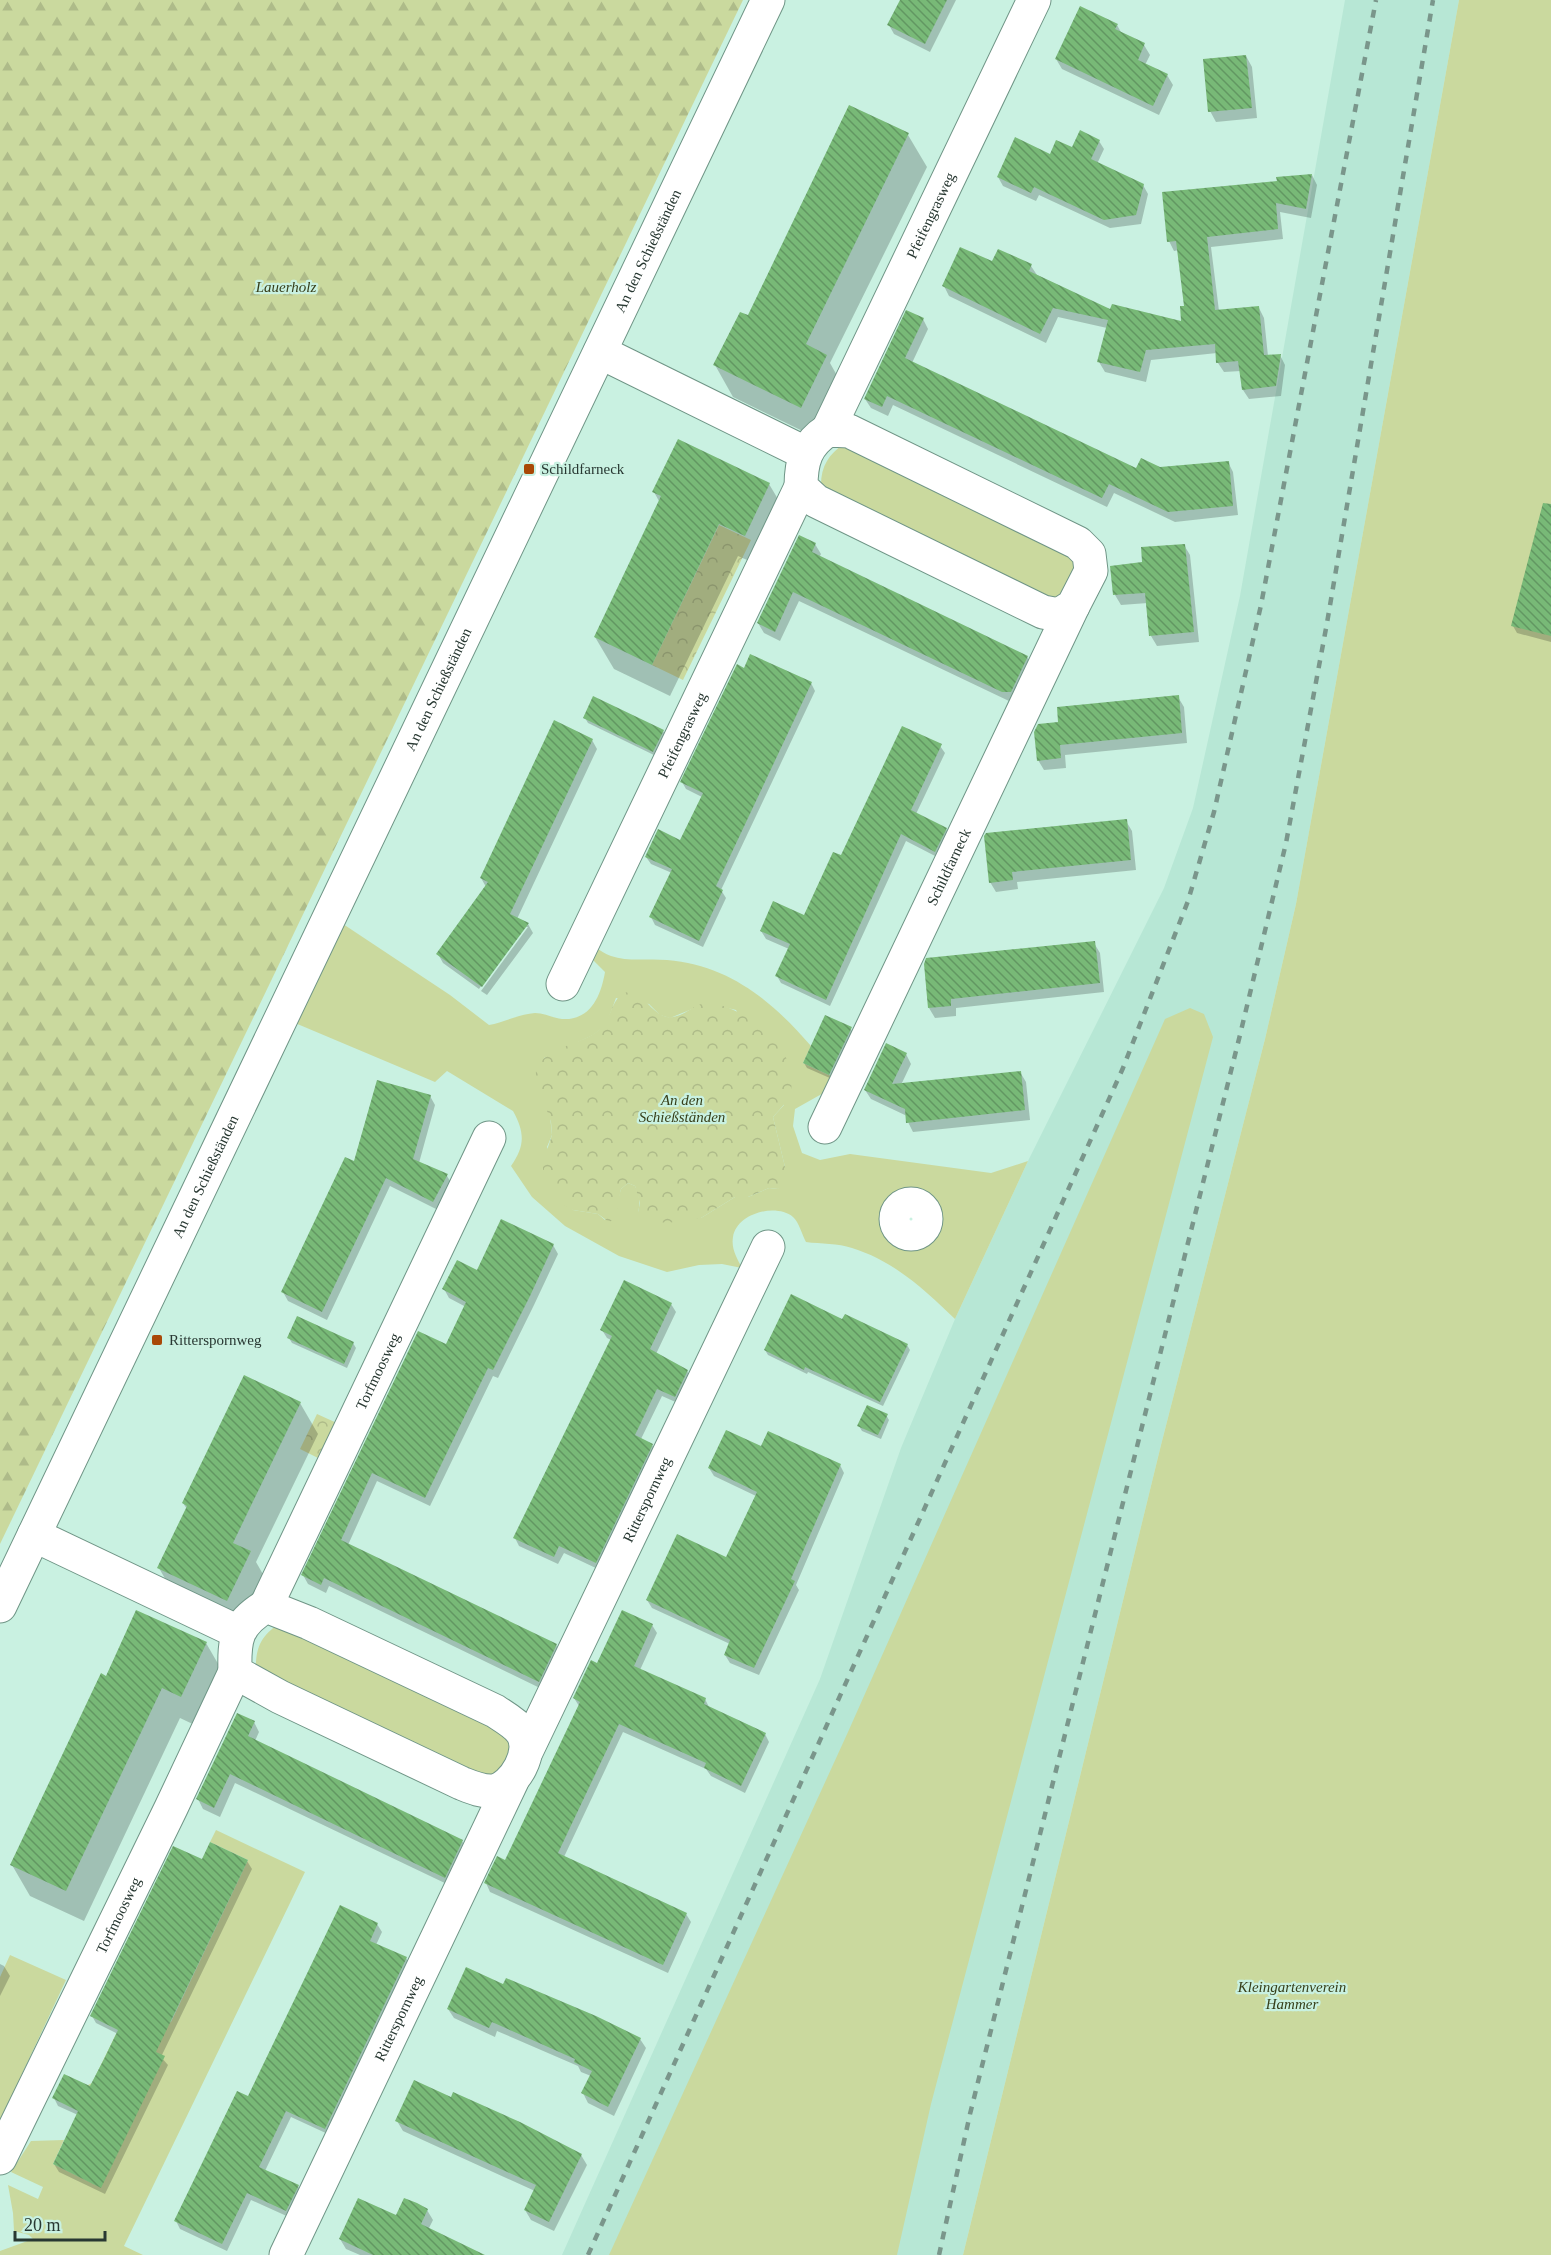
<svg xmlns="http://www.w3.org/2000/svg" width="1551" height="2255" viewBox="0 0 1551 2255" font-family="'Times New Roman',serif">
<defs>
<pattern id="forest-firs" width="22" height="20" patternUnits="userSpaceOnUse" patternTransform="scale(1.5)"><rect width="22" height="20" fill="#cad99e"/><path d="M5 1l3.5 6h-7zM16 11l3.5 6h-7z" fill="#aebb89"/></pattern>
<pattern id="park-crowns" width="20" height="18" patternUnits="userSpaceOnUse" patternTransform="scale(1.5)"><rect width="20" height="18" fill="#cad99e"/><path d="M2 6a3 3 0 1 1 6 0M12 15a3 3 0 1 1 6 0" fill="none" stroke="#aebb89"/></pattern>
<pattern id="building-back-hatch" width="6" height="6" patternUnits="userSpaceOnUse" patternTransform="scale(1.5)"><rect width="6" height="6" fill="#78b977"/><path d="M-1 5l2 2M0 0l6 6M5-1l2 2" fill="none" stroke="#629762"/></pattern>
</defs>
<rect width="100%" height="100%" fill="#c9f1e1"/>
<path fill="#b7e7d5" d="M1345,0H1459L1296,904L1265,1039L1161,1445L963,2255H562L820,1679L901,1448L955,1319L1028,1161L1164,888L1193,808L1240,596Z"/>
<path fill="#cad99e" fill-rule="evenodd" d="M1459,0H1551V2255H963L1161,1445L1265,1039L1296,904Z
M844,444L1063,545L1075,562L1076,572L1064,595L1048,602L821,485C821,466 829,454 844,444Z
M343,924L450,995L489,1025C504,1022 520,1014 535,1013C544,1013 553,1018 562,1019C591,1021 601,995 605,972L590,957L595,947C600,950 605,954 611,956C628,962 649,958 667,960C729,965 772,1001 811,1046L803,1063L833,1077L827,1091L795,1109L793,1126L802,1153L820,1160L850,1154L991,1173L1028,1161L955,1319C925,1290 894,1261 852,1248C838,1243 821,1244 806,1242C802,1235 799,1222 793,1217C776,1203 737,1213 733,1237C731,1249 737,1258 742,1268L722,1264L699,1265L667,1272L619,1256L565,1226L532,1197L511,1166C525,1146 525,1133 513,1111L447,1071L435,1082L295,1023ZM616,998L649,1004L660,1015L670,1018L707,1003L736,1010L784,1105L773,1117L785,1167L778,1189L769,1188L748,1197H735L701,1218L638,1212C641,1202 639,1195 635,1186L628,1183L621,1189L618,1200L605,1220L598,1214L573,1210L547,1147L552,1135L544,1058L593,1035L606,1025ZM908,1204C938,1203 926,1245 902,1230C893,1220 897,1211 908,1204Z
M1190,1008L1204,1014L1213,1037L931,2104L897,2255H609L848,1732L1165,1019Z
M279,1624L498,1725C515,1750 512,1749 499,1775L472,1781L256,1666C256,1646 263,1634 279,1624Z
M216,1830L305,1872L124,2246L143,2255H0V2251L33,2239L29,2235L14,2231L13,2213L8,2185L38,2199L43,2187L11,2172L31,2141L64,2140L53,2164L100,2187L124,2138L76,2115L84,2114L88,2085L92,2083L116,2034L171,2022L248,1860L210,1842Z
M10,1955L66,1980L0,2121V1977Z"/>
<path fill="url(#forest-firs)" d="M0,0H743L0,1544Z"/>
<path fill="url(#park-crowns)" d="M719,525L751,540L683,680L652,665Z
M624,992C628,993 634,993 637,995C648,1001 654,1014 667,1017C682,1020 696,1001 710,1003C747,1008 799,1048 791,1090C789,1101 780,1109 773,1117L785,1167L786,1181L778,1189L769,1188L748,1197H735L701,1218L667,1223L640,1219L638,1212L640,1203L635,1186L628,1183L621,1189L615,1219L609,1222L598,1214L573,1210L559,1202L549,1189L543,1176V1162L552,1135L551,1122L536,1080C531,1050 577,1046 595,1033C613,1021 608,1004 624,992Z
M317,1414L339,1424L322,1460L300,1449Z"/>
<path fill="#0003" d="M901,0H956L930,52L894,34L889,25Z
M1117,25L1122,34L1144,45L1150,55L1145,65L1167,75L1173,85L1159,115L1062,69L1056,59Z
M1246,56L1252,67L1257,118L1216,122L1210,111Z
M908,135L927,167L830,363L844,388L819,439L733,397L715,365L749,317Z
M1099,141L1104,149L1097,164L1143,185L1148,194L1141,224L1110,228L1039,195L1036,201L1003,186L998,177L1051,156Z
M1312,175L1317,185L1311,218L1280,212L1283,239L1211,247L1219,311L1259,308L1264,318L1268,356L1280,355L1285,365L1281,396L1249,399L1243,390L1241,371L1224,372L1218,363L1217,353L1151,360L1146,382L1105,372L1099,362L1107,328L1058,317L1046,343L949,296L944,286L993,263L1031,266L1037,275L1111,311L1183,323L1185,308L1179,250L1174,251L1169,241L1278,182Z
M923,319L928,329L912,363L1137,470L1228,462L1233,472L1238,515L1175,522L1114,493L1107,507L893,405L888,416L871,408L865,399Z
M769,484L788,516L763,567L738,556L670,696L614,669L595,637L660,503L654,492Z
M1551,506V642L1517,633L1513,626Z
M815,544L821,554L819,558L1027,657L1033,667L1017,701H1009L799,601L780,641L764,633L758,623Z
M1184,545L1190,555L1199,642L1157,646L1151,636L1148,603L1121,605L1115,595L1144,563Z
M745,670L811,683L815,691L721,890L726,898L703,947L655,925L651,917L672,873L651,864L646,857L681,842L702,797L686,789L682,782Z
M1178,697L1184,707L1187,743L1065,755L1066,768L1044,770L1038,760L1060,723Z
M585,718L663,731L666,736L656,756L588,723Z
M592,740L597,749L517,919L528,924L533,933L487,995L481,991L528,927H524L479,989L443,963L438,954L486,887L481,878Z
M940,746L945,753L916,814L946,829L950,836L939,858L906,841L830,1006L781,983L777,976L789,949L766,939L761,931L805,917L841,857Z
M1126,821L1132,831L1136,870L1017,882L1018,889L996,892L990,882L986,837Z
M1094,943L1100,953L1104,992L956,1008V1016L935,1018L929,1008L925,964Z
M851,1029L853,1034L832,1079L807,1068L804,1063Z
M906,1054L911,1064L901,1085L1020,1072L1026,1082L1030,1120L913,1132L908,1122L907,1116L871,1099L865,1090Z
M430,1096L435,1105L419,1163L447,1176L452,1184L438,1210L390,1186L327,1320L288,1301L283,1292L355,1163Z
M553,1245L558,1254L534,1305L498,1378L493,1376L430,1506L377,1481L348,1545L556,1645L561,1654L544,1690L329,1586L326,1593L308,1584L303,1575L447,1346L466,1307L449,1298L444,1289L478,1272Z
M671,1304L676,1312L656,1354L687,1371L692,1379L680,1404L662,1396L641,1439L652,1445L657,1453L600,1570L564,1553L558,1564L519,1546L515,1538L611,1340L607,1338L602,1330Z
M843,1321L907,1345L910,1350L883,1406L808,1372L807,1374L768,1355L765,1350Z
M289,1338L353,1343L356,1348L347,1368L292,1343Z
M300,1403L318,1434L256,1562L268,1583L245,1631L176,1598L159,1568L187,1509L183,1503Z
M886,1415L889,1420L881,1439L862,1431L859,1426Z
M762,1448L840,1465L844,1473L796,1585L799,1590L759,1675L730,1663L725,1655L730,1644L652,1608L647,1600L727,1559L756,1496L714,1476L709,1468Z
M652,1625L657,1633L640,1670L705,1699L710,1709L765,1734L769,1742L745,1793L711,1776L706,1769L623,1732L564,1857L686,1914L691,1922L668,1973L490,1892L486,1883L506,1862L579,1706L574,1698L598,1665Z
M206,1643L224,1674L199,1727L180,1718L84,1921L30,1896L12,1865L107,1678Z
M254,1722L259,1732L255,1741L462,1841L468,1851L451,1886L235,1783L220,1817L203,1809L198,1799Z
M202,1861H247L252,1869L161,2057L168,2065L105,2194L59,2172L54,2164L78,2115L58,2106L54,2098L91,2088L118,2034L96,2023L92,2016Z
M341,1907L377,1924L382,1932L376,1945L406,1958L411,1966L330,2135L291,2117L277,2146L265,2171L298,2186L302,2194L291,2218L251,2200L227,2251L180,2229L176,2221L249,2098Z
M0,1964L4,1966L10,1976L0,1996Z
M503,1986L640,2039L646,2048L614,2116L588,2103L583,2093L591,2076L581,2072L578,2066L497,2031L495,2037L454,2018L448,2009Z
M397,2121L581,2155L587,2165L554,2231L531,2220L525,2210L535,2191L403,2131Z
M427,2210L433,2220L428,2230L477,2255H360L346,2249L340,2239L396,2217Z"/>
<path fill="url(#building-back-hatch)" d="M900,0H947L925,44L887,25Z
M1080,6L1118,24L1115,29L1145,43L1138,60L1168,74L1153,106L1055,59Z
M1246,55L1252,108L1208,112L1203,59Z
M849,105L909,133L806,344L827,355L801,408L713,365L740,312L748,315Z
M1080,130L1100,140L1091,159L1144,184L1136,215L1104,220L1034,187L1031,193L997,177L1015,137L1050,154L1056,140L1072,147Z
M1312,174L1306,209L1276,203L1278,229L1207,237L1215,310L1259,306L1264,355L1281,354L1276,386L1242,390L1238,361L1216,363L1215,344L1146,350L1140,372L1097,362L1108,320L1053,308L1040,334L942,286L960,247L992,261L998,249L1032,264L1029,271L1110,309L1112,304L1181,321L1180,306H1184L1176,241L1167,242L1162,192L1277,181L1276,177Z
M906,310L924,318L905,358L1136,468L1141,458L1160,467L1229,461L1233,506L1168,512L1109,484L1102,498L887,396L882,407L864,399Z
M678,439L770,483L745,536L719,524L652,665L594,637L661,496L652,492Z
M1543,503L1551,504V636L1511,626Z
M799,535L816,543L812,552L1028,656L1011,692H1002L793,592L775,632L757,623Z
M1185,544L1194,632L1149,636L1145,593L1113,595L1110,566L1142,562L1141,547Z
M750,654L812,682L716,886L723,890L699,941L649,917L672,869L645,857L658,829L680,840L703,793L680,782L737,664L744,668Z
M1179,695L1182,733L1060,745L1061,758L1037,761L1034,732L1038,724L1058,722L1057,707Z
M593,696L664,730L653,752L583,718Z
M554,720L593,739L510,914L529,923L482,987L436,954L488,882L480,878Z
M902,726L942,744L911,810L947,828L935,852L901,834L826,1000L775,976L790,944L760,931L773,901L804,915L833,852L841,855Z
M1127,819L1131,860L1012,872L1013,880L989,883L984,836L986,833Z
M1095,941L1100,983L951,999V1006L928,1008L924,964L926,958Z
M825,1015L852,1027L829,1075L803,1063Z
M886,1043L907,1053L892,1084L1021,1071L1025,1110L906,1123L905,1109L864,1090Z
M377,1080L431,1095L413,1159L448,1174L433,1202L386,1178L322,1312L281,1292L345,1157L354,1161Z
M501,1219L554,1244L530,1296L493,1370L488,1368L425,1498L372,1473L341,1540L557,1644L539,1682L324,1578L321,1585L301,1575L418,1331L446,1344L466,1302L442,1289L457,1260L477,1270Z
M624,1280L672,1303L650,1349L688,1370L675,1397L657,1389L635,1435L653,1444L596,1563L559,1546L554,1557L513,1538L612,1336L600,1330Z
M791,1294L842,1319L845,1314L908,1344L880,1402L805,1367L804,1370L764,1350Z
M297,1316L354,1342L344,1364L287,1338Z
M244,1375L301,1402L233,1543L251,1551L227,1601L157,1568L187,1506L182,1503Z
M867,1405L888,1414L878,1435L857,1426Z
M726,1430L761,1446L768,1431L841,1464L791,1579L795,1581L754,1668L724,1655L730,1640L646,1600L677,1534L726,1557L757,1492L708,1468Z
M136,1610L207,1642L181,1697L162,1688L66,1891L10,1865L101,1673L106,1676Z
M622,1610L653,1624L634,1666L706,1698L704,1704L766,1733L741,1786L704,1768L706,1763L619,1724L558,1853L687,1913L663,1965L484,1883L497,1856L505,1860L580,1702L573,1698L591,1660L597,1663Z
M237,1713L255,1721L248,1736L463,1840L445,1878L230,1774L214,1808L196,1799Z
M210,1842L248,1860L156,2052L165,2056L101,2188L53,2164L78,2111L52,2098L64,2074L90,2086L104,2059L118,2030L90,2016L173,1846L202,1859Z
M340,1905L378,1923L370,1941L407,1957L325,2129L286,2111L273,2138L259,2167L299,2185L286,2211L247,2193L222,2244L174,2221L237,2091L248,2096Z
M466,1967L503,1984L506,1978L596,2016L641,2038L608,2107L581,2093L592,2071L574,2062L575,2059L492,2022L489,2028L447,2009Z
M414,2080L451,2097L453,2092L520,2122L582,2154L549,2222L524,2210L536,2185L395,2121Z
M358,2198L396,2215L404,2198L417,2203L428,2209L421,2224L485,2255H373L339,2239Z"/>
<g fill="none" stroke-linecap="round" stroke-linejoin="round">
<defs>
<g id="minor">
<path d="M600,352L805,453"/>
<path d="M828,430L849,431L1078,543L1089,554L1091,571L1073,606L1059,615L1043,612L816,501L801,487C801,461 806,444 828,430Z"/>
<path id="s1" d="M828,430L1034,0"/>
<path id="s2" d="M563,984L801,487"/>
<path id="s3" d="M825,1127L1073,606"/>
<circle cx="911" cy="1219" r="15"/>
<path d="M34,1535L238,1632"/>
<path id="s4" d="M0,1606L768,0"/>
<path d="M266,1606L309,1623L495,1711C504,1717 515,1723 521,1731C536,1750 514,1788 493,1791C482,1792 471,1787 461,1783L280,1697L235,1672C234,1639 236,1624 266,1606Z"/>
<path id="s5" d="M266,1606L489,1138"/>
<path id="s6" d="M526,1752L768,1247"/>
<path id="s7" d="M0,2158L171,1808L235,1672"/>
<path id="s8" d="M286,2255L512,1781"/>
</g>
</defs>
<use href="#minor" stroke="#6f9586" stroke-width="35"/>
<use href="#minor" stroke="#fff" stroke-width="33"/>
<path stroke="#7a968b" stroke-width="4.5" stroke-dasharray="8 8" stroke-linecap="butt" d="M588,2255L1123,1068L1188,901L1214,812L1261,605L1376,0
M939,2255L970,2114L1240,1035L1286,843L1327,623L1433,0"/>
</g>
<g fill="#a94807" stroke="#c9f1e1" stroke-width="2">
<rect x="523" y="463" width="12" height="12" rx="3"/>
<rect x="151" y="1334" width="12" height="12" rx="3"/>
</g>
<g text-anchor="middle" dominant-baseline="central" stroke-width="4.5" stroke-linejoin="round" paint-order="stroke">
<g font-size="15" fill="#283832" stroke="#c9f1e1">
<text stroke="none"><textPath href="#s1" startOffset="238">Pfeifengrasweg</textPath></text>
<text stroke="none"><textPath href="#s4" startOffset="1502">An den Schießständen</textPath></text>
<text stroke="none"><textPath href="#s4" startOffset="1016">An den Schießständen</textPath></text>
<text stroke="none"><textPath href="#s2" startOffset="276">Pfeifengrasweg</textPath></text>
<text stroke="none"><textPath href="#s3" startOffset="288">Schildfarneck</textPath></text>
<text stroke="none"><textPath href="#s4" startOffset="476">An den Schießständen</textPath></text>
<text stroke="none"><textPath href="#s5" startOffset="260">Torfmoosweg</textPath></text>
<text stroke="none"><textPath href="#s6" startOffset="280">Ritterspornweg</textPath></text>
<text stroke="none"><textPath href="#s7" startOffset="270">Torfmoosweg</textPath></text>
<text stroke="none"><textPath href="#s8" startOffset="262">Ritterspornweg</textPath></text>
</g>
<g font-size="15" font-style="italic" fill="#363e19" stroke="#c9f1e1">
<text x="286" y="287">Lauerholz</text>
<text x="682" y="1100">An den<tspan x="682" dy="17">Schießständen</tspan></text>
<text x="1292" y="1987">Kleingartenverein<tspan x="1292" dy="17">Hammer</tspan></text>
</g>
<g font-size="15" fill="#283832" stroke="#c9f1e1" text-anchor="start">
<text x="541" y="469">Schildfarneck</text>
<text x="169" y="1340">Ritterspornweg</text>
</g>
</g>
<path d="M15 2231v9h90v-9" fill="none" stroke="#283832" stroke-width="3"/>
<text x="24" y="2231" font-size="18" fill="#283832" stroke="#c9f1e1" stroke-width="4.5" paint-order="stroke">20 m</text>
</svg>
